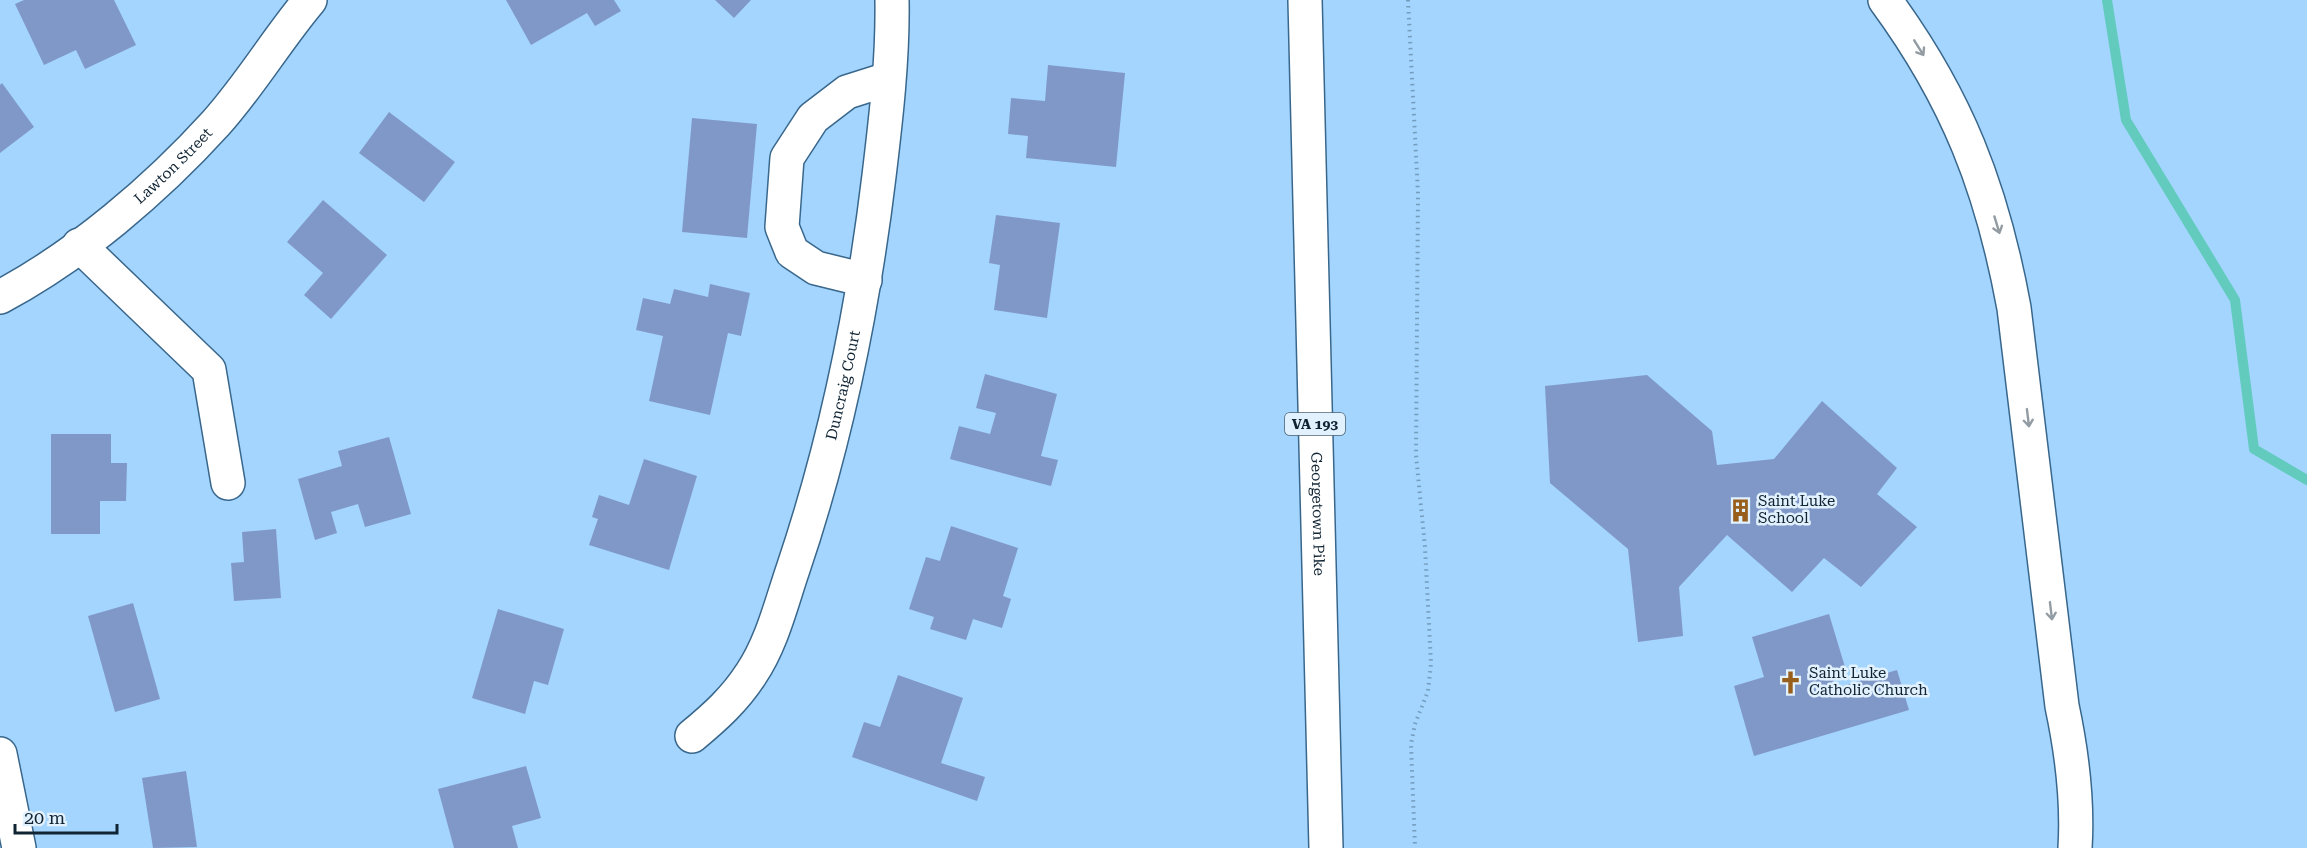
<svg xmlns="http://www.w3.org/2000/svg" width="2307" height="848" viewBox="0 0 2307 848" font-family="'Roboto Serif',serif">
<rect width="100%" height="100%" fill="#a3d5fe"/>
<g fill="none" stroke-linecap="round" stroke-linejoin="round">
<path stroke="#62cbbe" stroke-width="10" d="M2107,0L2126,120L2235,300L2254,449L2307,480"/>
</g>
<path fill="#8098c8" d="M24,0H114L136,45L85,69L76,50L44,65L15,4Z
M506,0H614L621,11L595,26L587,13L531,45Z
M715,0H751L734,18Z
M1048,65L1125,73L1116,167L1026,158L1028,136L1008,134L1011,98L1045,101Z
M2,83L34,127L0,153V85Z
M389,112L455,162L424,202L359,153Z
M692,118L757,124L747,238L682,232Z
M323,200L387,255L331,319L304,295L323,273L287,242Z
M996,215L1060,223L1047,318L994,310L1000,265L989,263Z
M710,284L750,293L741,336L728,333L710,415L649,401L663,336L636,330L643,298L670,304L674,289L708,297Z
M985,374L1057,394L1041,456L1058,460L1051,486L950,459L959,426L990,434L996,413L976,408Z
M1647,375L1712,431L1717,465L1774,459L1822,401L1897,468L1877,494L1917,527L1861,587L1824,558L1792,592L1727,535L1679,587L1683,636L1638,642L1628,549L1550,483L1545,386Z
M51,434H111V463H127L126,501H100V534H51Z
M389,437L411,514L365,527L358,504L331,512L337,533L315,540L298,479L342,466L338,451Z
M644,459L697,476L669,570L589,545L598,519L592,517L599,495L629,505Z
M951,526L1018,548L1003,596L1011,599L1002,628L973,619L966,640L930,629L934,617L909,609L926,557L940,561Z
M276,529L281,598L234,601L231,563L244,562L242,532Z
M133,603L160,699L115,712L88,616Z
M498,609L564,629L548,685L534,681L525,714L472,698Z
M1829,614L1845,667L1830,671L1836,688L1897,670L1909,710L1754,756L1734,686L1764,677L1752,637Z
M898,675L963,698L941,763L985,777L977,801L852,757L864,722L880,727Z
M526,766L541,818L512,826L518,848H454L438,789Z
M186,771L197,847L153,848L142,778Z"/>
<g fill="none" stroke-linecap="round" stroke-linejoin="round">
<defs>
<g id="minor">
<path d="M1885,0C1957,98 1992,188 2014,308L2062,706C2072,753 2078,800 2075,848"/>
<path d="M79,245L209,370L228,483"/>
<path d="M865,280L816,268L792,252L782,227L787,158L813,118L847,92L888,79"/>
<path id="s1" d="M0,297C79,255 156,189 216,123C251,84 277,39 310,0"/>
<path id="s2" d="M692,736C715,717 735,699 751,674C772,643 781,604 793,569C836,442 863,309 879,176C886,118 893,58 892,0"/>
<path d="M0,754L19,848"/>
</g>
<g id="major">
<path id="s3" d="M1305,0L1326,848"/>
</g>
</defs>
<use href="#minor" stroke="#39678c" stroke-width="36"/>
<use href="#major" stroke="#39678c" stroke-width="36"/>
<path stroke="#749cbd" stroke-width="4" stroke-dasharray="1.5 4.5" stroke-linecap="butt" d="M1408,0L1418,194L1416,455L1425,547L1431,664L1428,691L1415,724L1411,744L1415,848"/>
<use href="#minor" stroke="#fff" stroke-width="33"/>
<use href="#major" stroke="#fff" stroke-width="33"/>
</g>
<defs><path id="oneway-shaft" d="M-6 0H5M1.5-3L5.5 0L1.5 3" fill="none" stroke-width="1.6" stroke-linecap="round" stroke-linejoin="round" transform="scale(1.5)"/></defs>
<g stroke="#939ca3">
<use href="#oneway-shaft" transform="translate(1919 48) rotate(58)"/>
<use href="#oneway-shaft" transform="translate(1997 225) rotate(73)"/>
<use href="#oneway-shaft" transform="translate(2028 418) rotate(83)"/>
<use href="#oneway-shaft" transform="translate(2051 611) rotate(83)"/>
</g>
<defs>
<symbol id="building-bare" viewBox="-9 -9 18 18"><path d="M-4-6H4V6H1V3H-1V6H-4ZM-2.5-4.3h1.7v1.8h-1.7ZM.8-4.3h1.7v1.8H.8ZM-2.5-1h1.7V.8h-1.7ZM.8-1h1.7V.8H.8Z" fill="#985e1c" stroke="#e2f1fe" stroke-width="2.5" paint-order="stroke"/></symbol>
<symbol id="church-bare" viewBox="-9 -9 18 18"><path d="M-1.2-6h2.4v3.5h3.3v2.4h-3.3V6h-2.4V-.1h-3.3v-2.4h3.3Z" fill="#985e1c" stroke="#e2f1fe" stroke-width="2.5" paint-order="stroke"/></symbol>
</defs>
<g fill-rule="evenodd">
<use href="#building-bare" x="1724" y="494" width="33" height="33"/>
<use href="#church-bare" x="1774" y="666" width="33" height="33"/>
</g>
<g text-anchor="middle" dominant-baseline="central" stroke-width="5" stroke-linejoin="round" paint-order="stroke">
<rect fill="#e2f1fe" stroke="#4f6270" stroke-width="1.5" x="1285" y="413" width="60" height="22" rx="4.5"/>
<g font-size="14" font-weight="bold" fill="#102433">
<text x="1315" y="424">VA 193</text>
</g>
<g font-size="15" fill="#102433" stroke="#e2f1fe">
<text stroke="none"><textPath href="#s1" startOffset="218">Lawton Street</textPath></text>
<text stroke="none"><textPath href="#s2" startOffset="390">Duncraig Court</textPath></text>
<text stroke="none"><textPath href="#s3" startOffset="514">Georgetown Pike</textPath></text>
</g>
<g font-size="15" fill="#102433" stroke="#e2f1fe" text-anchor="start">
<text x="1758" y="501">Saint Luke<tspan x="1758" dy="17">School</tspan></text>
<text x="1809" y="673">Saint Luke<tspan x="1809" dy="17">Catholic Church</tspan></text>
</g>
</g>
<path d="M15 824v9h102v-9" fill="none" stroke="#102433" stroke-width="3"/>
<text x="24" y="824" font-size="18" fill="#102433" stroke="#e2f1fe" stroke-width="4.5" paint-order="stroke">20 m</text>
</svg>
